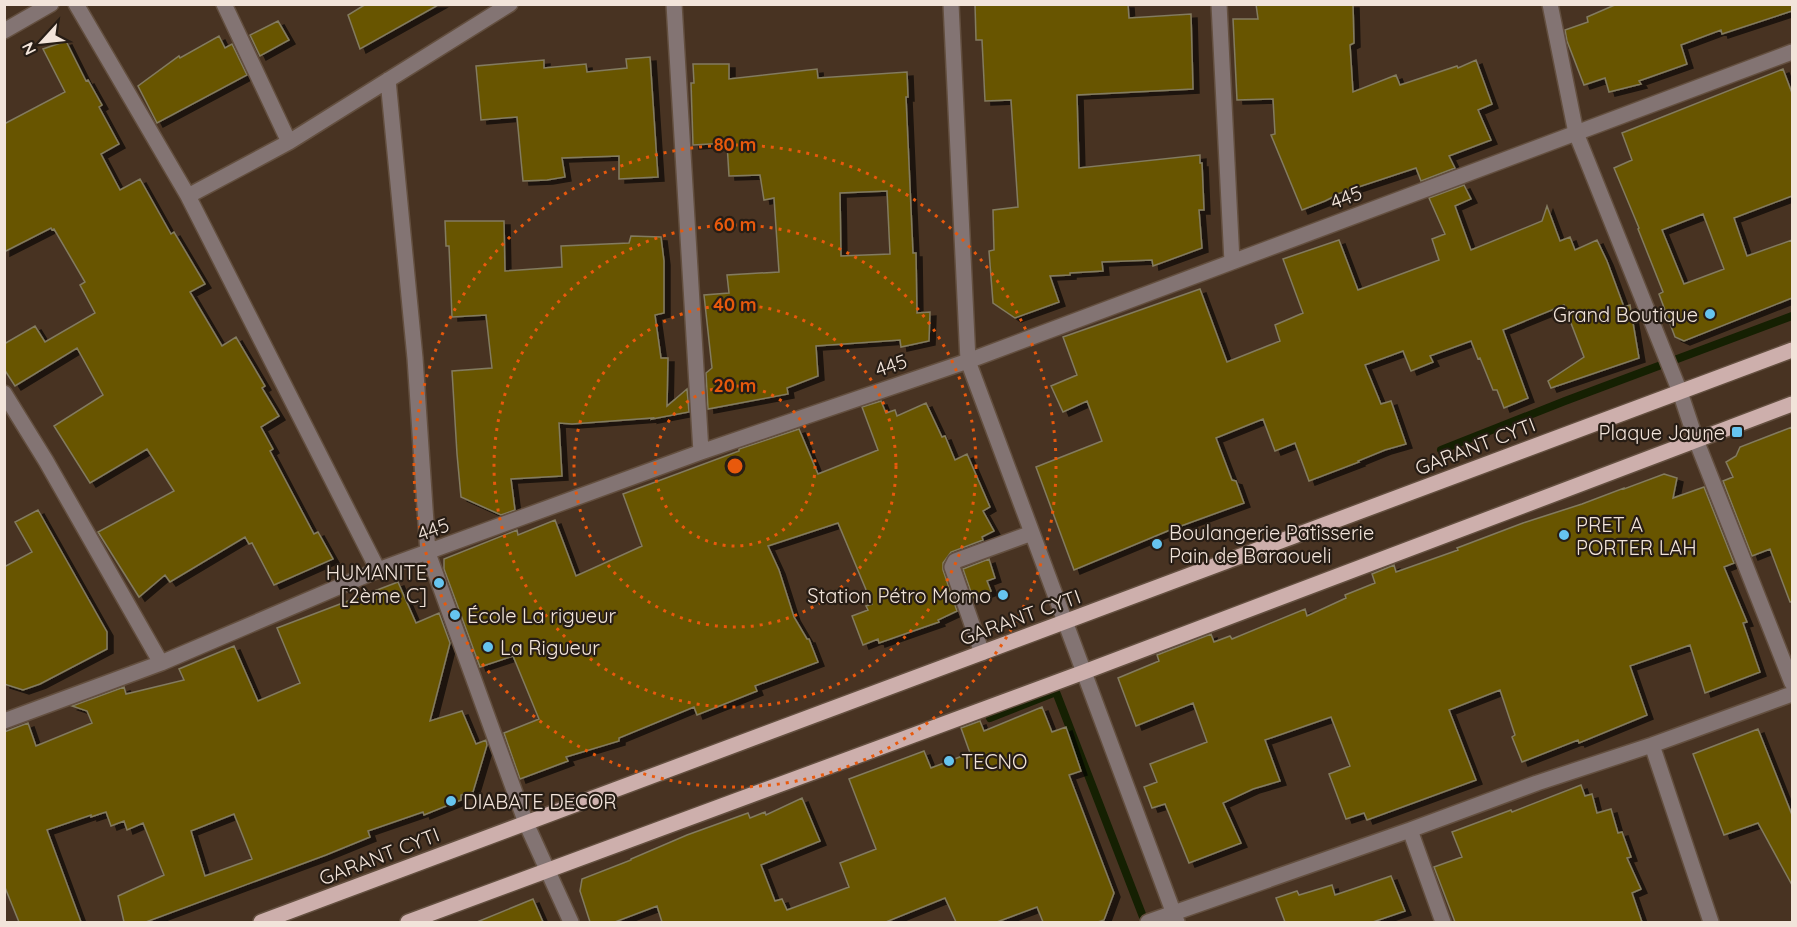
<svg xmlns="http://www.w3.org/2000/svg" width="1797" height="927" viewBox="0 0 1797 927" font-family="Quicksand,sans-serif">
<defs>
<filter id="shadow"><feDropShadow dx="6" dy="4" stdDeviation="0" flood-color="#0009"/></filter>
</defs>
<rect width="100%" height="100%" fill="#483322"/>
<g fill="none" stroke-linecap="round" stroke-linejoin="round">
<path stroke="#152002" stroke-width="8" d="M1441,450L1565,401L1792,316
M990,718L1056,692L1145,922"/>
</g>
<path fill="#675406" stroke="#837b5f" stroke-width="1.5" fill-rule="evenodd" filter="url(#shadow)" d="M366,4H440L360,49L348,15Z
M975,4H1128L1129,18L1191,14L1193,89L1077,95L1079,168L1200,155V163H1202L1204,210H1199L1202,248L1153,266L1152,260L1102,262L1103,271L1070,273V275L1050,276L1059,302L1015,318L993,303L989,251L994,250L993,210L1018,207L1011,100L985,101L982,40H976Z
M1256,4H1353L1354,43L1350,45L1353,92L1396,75L1400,85L1457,66L1458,68L1476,60L1492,104L1478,110L1491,140L1449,156L1455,168L1421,181L1416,168L1334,195L1335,196L1325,201L1302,210L1271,135L1275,134L1273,99L1237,100L1233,19H1258Z
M1617,4H1792V11L1722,34L1721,30L1681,45L1687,64L1639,81L1641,84L1609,92L1605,78L1584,85L1567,41L1565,30L1588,22L1587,17Z
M278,21L289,40L260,56L250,35Z
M219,36L225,48L232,44L247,75L157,123L138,86L179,56L180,58Z
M66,41L86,81L88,80L102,105L99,107L119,144L101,154L120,190L140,179L171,234L174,232L205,284L190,292L222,346L236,337L265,386L262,388L279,416L261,427L273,449L270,451L314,534L318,532L333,559L274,585L252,543L249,544L245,537L170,582L165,575L139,597L98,532L174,491L147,449L90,483L54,426L103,395L77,348L15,386L4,369V344L35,326L45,342L95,313L80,285L85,282L54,229L52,230L51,228L4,252V124L65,92L43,49Z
M650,57L658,177L619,179V156L562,158L565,177L547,180L523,181L517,117L481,120L476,66L544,60V68L586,64L587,72L627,68L626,59Z
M693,64H729V79L817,69L818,78L907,72L908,97H906L913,253H916L917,313L930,312L929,341L901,347L900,340L816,346L818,376L787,388L788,394L708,409L706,373L712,368L704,295L729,293L727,275L779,272L774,198L764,200L760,175L729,176L727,143L693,145L691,83H694ZM887,191L890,254L841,256L840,193Z
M1783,69L1792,93V196L1734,218L1747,256L1792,240V298L1684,341L1675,337L1659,294L1663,292L1638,229L1639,228L1614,168L1632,160L1622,133ZM1703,214L1724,269L1684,284L1662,230Z
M1464,185L1471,199L1455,206L1471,250L1542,221L1547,206L1560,241L1570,237L1575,250L1597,240L1607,261L1624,307L1630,305L1639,358L1551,388L1548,381L1584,357L1564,305L1503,330L1528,398L1504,408L1497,390H1493L1480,358L1478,359L1471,341L1430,356L1433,362L1411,371L1403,351L1365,365L1381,404L1391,401L1406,444L1385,450L1358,461L1359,462L1309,481L1295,443L1275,451L1263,419L1216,438L1232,480L1236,481L1244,503L1170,530L1074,570L1036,467L1102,441L1087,401L1063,412L1051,386L1077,375L1063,337L1200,289L1227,362L1280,341L1275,325L1303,313L1283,259L1339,240L1358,290L1439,260L1432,239L1445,234L1429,198Z
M445,221H504L505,271L562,267L561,246L629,243L631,236L661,237L664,261V313L655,315L661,358H668L667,406L687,389L689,412L652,419L653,418L572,424L559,423L562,476L511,479L515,510L501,515L461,497L457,454L452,371L492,368L486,315L452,317L449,246H446Z
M881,401L886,413L895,410L897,416L926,403L942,437L945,436L955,460L967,454L990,507L983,511L994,531L982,537L983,540L951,552L943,563V570L957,611L938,620L939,622L879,643L878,639L863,645L852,616L868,610L866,606L872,604L838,523L768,546L779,570L794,617L807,639H809L818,662L755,686L757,691L697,715L694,707L619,738V741L566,757L568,761L520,779L504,733L539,719L513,656L480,667L444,569V559L517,530L518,535L555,520L576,576L642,546L623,494L739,451V449L799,429L818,474L878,450L862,407Z
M1792,427V602H1790L1770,549L1752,556L1723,481L1733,477L1726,462L1736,456L1740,447Z
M1664,474L1677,478L1673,498L1704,487L1734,563L1724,567L1747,622L1743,623L1760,672L1705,693L1690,645L1630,666L1647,715L1579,743L1578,740L1522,762L1512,737L1515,735L1500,690L1449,710L1476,780L1367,820L1364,813L1346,819L1329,774L1350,766L1331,717L1265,740L1280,781L1253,789L1223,803L1241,843L1189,863L1165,804L1152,808L1144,787L1157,782L1150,764L1207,742L1193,703L1136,726L1118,678L1159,661L1157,655L1211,634L1214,642L1230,636L1232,639L1305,609L1307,616L1346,598L1345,595L1375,583L1372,574L1394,565L1396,572L1458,550L1457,548L1523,523L1582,504L1624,488V489Z
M38,510L107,632V649L40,684L23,690L4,684V567L32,552L15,522Z
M989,559L995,578L987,581L991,591L973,598L963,569Z
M398,582L416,623L439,613L450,643L430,721L462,711L476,744L486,740L487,745L473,792L461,795V800L424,815L423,812L368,831L370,837L326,855L146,922H124L118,896L164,875L143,823L127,830L124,821L111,826L106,812L91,817V815L47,830L81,922H19L4,885V732L28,723L36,746L92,723L87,711L72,706L124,687L126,694L184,680L179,669L234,646L258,701L300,683L277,628ZM234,814L252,859L205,876L191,831Z
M1042,707L1052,732L1066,727L1081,771L1069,775L1114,893L1104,920L1098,922H1043L1037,907L997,922H956L945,898L886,922H662L657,906L615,922H590L580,891L582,879L631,860V859L687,835L748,813L750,818L765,812L766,815L802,798L820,841L761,865L775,901L782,899L787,910L849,887L840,863L876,849L849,779L924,751L931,768L970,753L961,728L980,721L984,731Z
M1758,729L1792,815V885L1758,823L1724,835L1693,754Z
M1581,785L1585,796L1592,794L1597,813L1611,809L1618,833L1622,832L1631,857L1627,858L1641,889L1632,893L1642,922H1455L1434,867L1462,857L1452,832L1511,810L1512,812Z
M1391,876L1405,911L1373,922H1285L1276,898L1297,891L1299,895L1332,885L1335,895Z
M533,899L543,922H477Z"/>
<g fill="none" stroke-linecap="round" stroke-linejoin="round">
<defs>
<path id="minor" d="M76,4L188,196L378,570
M224,4L289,142
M674,4L701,452
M951,4L968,361L1177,922
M1219,4L1232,262
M1550,4L1576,133L1680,392L1696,440L1792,683
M4,31L51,4
M388,80L415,358L428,553L526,823L571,922
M188,196L289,142L510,4
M4,393L46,461L161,663
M982,653L952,567L955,561L1032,533
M4,721L161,663L378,570L701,452L968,361L1792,52
M1652,745L1711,922
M1410,830L1443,922
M1148,922L1410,830L1537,783L1652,745L1792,694"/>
<path id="major" d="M261,922L1792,350
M408,922L1084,672L1792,404"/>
</defs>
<use href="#minor" stroke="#634f3f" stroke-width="18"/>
<use href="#major" stroke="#634f3f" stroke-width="18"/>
<use href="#minor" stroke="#837473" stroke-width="15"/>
<use href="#major" stroke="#cdafac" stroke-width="15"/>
</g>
<g fill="none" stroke="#e8590c" stroke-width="3" stroke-dasharray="3 6">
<circle cx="735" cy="466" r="80"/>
<circle cx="735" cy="466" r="161"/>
<circle cx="735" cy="466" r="241"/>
<circle cx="735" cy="466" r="321"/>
</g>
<g fill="#66c4ef" stroke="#271d15" stroke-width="2">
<circle cx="1710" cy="314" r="6"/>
<rect x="1731" y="426" width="12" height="12" rx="3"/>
<circle cx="1564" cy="535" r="6"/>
<circle cx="1157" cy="544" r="6"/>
<circle cx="439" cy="583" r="6"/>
<circle cx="1003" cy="595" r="6"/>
<circle cx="455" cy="615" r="6"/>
<circle cx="488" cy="647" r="6"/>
<circle cx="949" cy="761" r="6"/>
<circle cx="451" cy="801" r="6"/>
</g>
<g text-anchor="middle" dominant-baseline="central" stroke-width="4.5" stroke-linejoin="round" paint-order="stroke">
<g font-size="20" fill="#f2e4da" stroke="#271d15">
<text transform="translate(1346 197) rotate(-21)">445</text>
<text transform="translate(891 365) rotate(-19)">445</text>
<text transform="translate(1475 446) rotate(-21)">GARANT CYTI</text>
<text transform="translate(433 529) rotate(-20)">445</text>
<text transform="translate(1020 617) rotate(-20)">GARANT CYTI</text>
<text transform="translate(379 856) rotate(-21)">GARANT CYTI</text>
</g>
<g font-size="20" fill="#f2e4da" stroke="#271d15" text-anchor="start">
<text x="1698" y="314" text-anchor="end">Grand Boutique</text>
<text x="1725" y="432" text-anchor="end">Plaque Jaune</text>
<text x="1576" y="524">PRET A<tspan x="1576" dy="23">PORTER LAH</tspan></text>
<text x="1169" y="532">Boulangerie Patisserie<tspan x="1169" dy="23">Pain de Baraoueli</tspan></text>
<text x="427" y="572" text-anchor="end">HUMANITE<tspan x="427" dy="23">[2ème C]</tspan></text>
<text x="991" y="595" text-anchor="end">Station Pétro Momo</text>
<text x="467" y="615">École La rigueur</text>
<text x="500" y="647">La Rigueur</text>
<text x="961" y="761">TECNO</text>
<text x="463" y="801">DIABATE DECOR</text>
</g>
</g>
<circle cx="735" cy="466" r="9" fill="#e8590c" stroke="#271d15" stroke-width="3"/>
<g font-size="18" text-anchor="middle" font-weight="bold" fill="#e8590c" stroke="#271d15" stroke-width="4.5" stroke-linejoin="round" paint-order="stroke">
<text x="735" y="151">80 m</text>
<text x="735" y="231">60 m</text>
<text x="735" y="311">40 m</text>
<text x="735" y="392">20 m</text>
</g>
<rect width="1797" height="927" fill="none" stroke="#f2e4da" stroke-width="12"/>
<g transform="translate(42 42) rotate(243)" stroke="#271d15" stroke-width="4.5" paint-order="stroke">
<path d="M0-4.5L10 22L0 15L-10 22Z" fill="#f2e4da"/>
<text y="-9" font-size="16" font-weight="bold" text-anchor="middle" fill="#f2e4da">N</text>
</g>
</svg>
